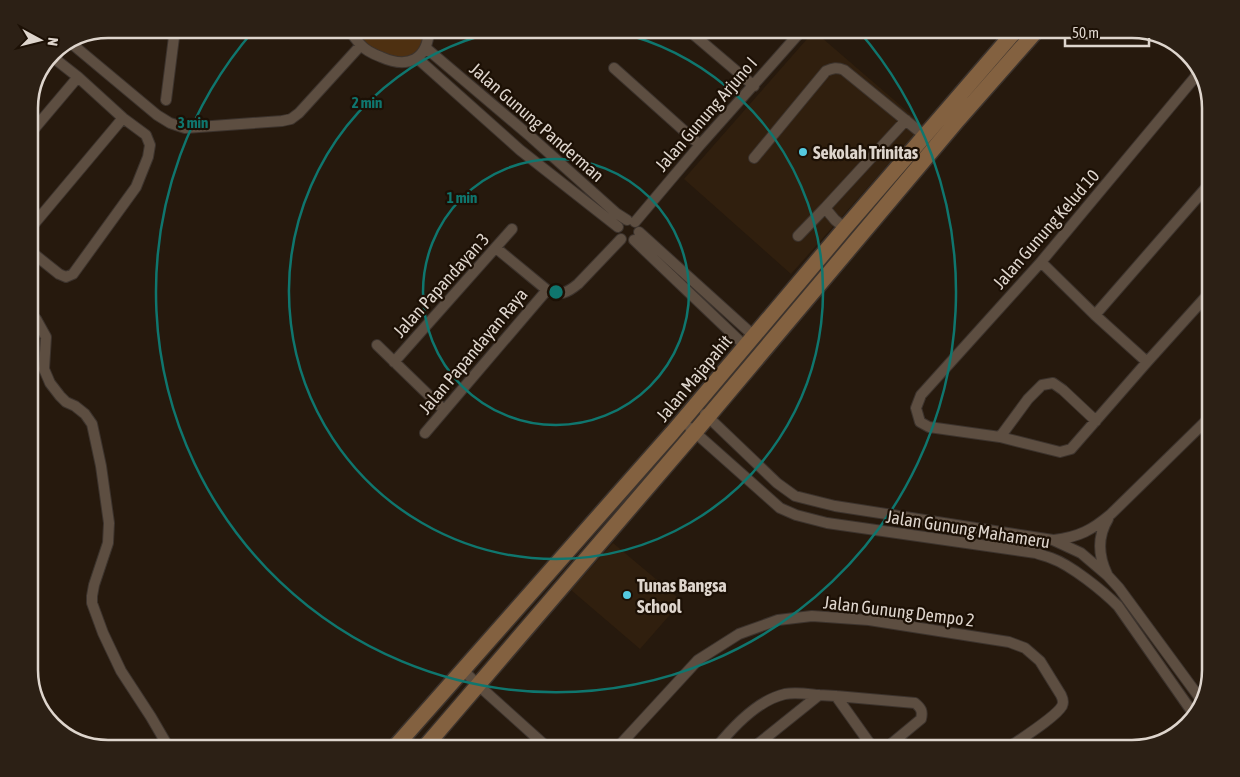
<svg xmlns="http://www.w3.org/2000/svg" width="1240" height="777" viewBox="0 0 1240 777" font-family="'Asap Condensed',sans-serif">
<rect width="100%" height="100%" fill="#26190d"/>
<path fill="#301f0e" d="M814,31L923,125L791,274L684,179Z
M613,543L682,601L640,649L571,590Z"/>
<path fill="#4e3011" d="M354,29H426L420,55L407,60L388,58L361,44Z"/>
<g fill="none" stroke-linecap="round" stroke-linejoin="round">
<defs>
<path id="street" d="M349,29C352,34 356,40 361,45C366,51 373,54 381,57C408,69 428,60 429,29
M687,29L754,86
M72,44L157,115L170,123L185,128L282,121L291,119L299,113L361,45
M426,48L531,137L616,213L627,220
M417,58L520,150L618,227
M614,68L700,145
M1201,70L1041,262L921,395L916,408L920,422L929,427L1000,437L1060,452L1071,449L1147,362L1211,291
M166,100L175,29
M29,135L78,77
M754,158L826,71C833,68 837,67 844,70L925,136
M825,208L906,120
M635,222L700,145L803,29
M29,230L123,118
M639,232L754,336
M798,236L825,208L835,220L845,228
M634,240L745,346
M496,248L547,290C561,296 567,293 578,284L621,239
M29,250L59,274L66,277L73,274L136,187L148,157L150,145L146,135L123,118L78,77L50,55
M1041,262L1095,315L1147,362
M29,313L36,319L46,337L44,369L50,383L60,396L66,402L75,406L85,414L92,424L101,466L109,523L108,543L94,585L92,596V603L103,633L121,671L151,717L169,748
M1095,315L1211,182
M377,345L444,410
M394,362L512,229
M705,414L777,483L795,496L835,506L1053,540L1081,553L1108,576L1119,588L1202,701
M29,421L31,427L29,440
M690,428L780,508L796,515L827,523L1036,553C1041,555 1046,556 1051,558C1071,565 1103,591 1118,606L1195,716
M425,433L547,290
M1000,437L1028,399L1042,385L1053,383L1063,390L1096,421
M1054,540C1079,537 1092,530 1111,514L1211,416
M1107,574C1098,555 1097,537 1108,519
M463,670L478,685L548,748
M836,696L873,748
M617,748L698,660L739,634L778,620L812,616L869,620L1009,642L1025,648L1040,661L1061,695C1063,699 1064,702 1062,706C1056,717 1019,740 1008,748
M716,748C732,728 758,700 785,694C796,692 808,694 819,695
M753,748L819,695L836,696L915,703C921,708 923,711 921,719L886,748"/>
<path id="secondary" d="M394,748L672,433L845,228L1017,29
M424,748L695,432L957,121L1038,29"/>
</defs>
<use href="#street" stroke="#3c332d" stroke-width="12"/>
<use href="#secondary" stroke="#3c332d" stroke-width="18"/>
<use href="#street" stroke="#5d4e41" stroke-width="10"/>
<use href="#secondary" stroke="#836140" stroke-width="15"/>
</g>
<g fill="none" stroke="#0f766e" stroke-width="2.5">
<circle cx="556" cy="292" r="133"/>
<path d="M602 29A267 267 0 1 1 510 29"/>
<path d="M858 30A400 400 0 1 1 254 30"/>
</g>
<g fill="#55cae0" stroke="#1c1005" stroke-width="2">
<circle cx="803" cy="152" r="5"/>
<circle cx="627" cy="595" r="5"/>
</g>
<g text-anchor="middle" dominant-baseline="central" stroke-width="4.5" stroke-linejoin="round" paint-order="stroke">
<g font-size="18" fill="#ded5cd" stroke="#1c1005">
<text transform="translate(706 114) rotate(-49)">Jalan Gunung Arjuno I</text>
<text transform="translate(537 122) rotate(41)">Jalan Gunung Panderman</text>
<text transform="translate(1046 229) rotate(-49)">Jalan Gunung Kelud 10</text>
<text transform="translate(441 285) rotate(-48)">Jalan Papandayan 3</text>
<text transform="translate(473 351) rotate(-50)">Jalan Papandayan Raya</text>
<text transform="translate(694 378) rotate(-50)">Jalan Majapahit</text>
<text transform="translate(968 529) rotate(9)">Jalan Gunung Mahameru</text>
<text transform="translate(899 611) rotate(7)">Jalan Gunung Dempo 2</text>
</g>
<g font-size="18" font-weight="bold" fill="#ded5cd" stroke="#1c1005" text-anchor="start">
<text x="813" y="152">Sekolah Trinitas</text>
<text x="637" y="585">Tunas Bangsa<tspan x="637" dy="21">School</tspan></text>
</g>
</g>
<path d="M0 0H1240V777H0ZM108 38H1132A70 70 0 0 1 1202 108V670A70 70 0 0 1 1132 740H108A70 70 0 0 1 38 670V108A70 70 0 0 1 108 38Z" fill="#2c2015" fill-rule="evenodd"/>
<path fill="none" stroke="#ded5cd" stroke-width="2.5" d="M108 38H1132A70 70 0 0 1 1202 108V670A70 70 0 0 1 1132 740H108A70 70 0 0 1 38 670V108A70 70 0 0 1 108 38Z"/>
<circle cx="556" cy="292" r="8" fill="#0f766e" stroke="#1c1005" stroke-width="2.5"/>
<g font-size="15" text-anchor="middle" font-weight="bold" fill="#0f766e" stroke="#1c1005" stroke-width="4.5" stroke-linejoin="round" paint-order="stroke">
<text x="367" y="108">2 min</text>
<text x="193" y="128">3 min</text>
<text x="462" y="203">1 min</text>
</g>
<g transform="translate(40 40) rotate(97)" stroke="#1c1005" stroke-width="4" paint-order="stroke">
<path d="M0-4L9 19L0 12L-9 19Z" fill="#ded5cd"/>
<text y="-8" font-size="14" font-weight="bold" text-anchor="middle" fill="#ded5cd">N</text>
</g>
<path d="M1065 38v8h84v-8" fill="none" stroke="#ded5cd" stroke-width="2.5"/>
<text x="1072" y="38" font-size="15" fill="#ded5cd" stroke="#1c1005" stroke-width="4" paint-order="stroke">50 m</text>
</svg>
